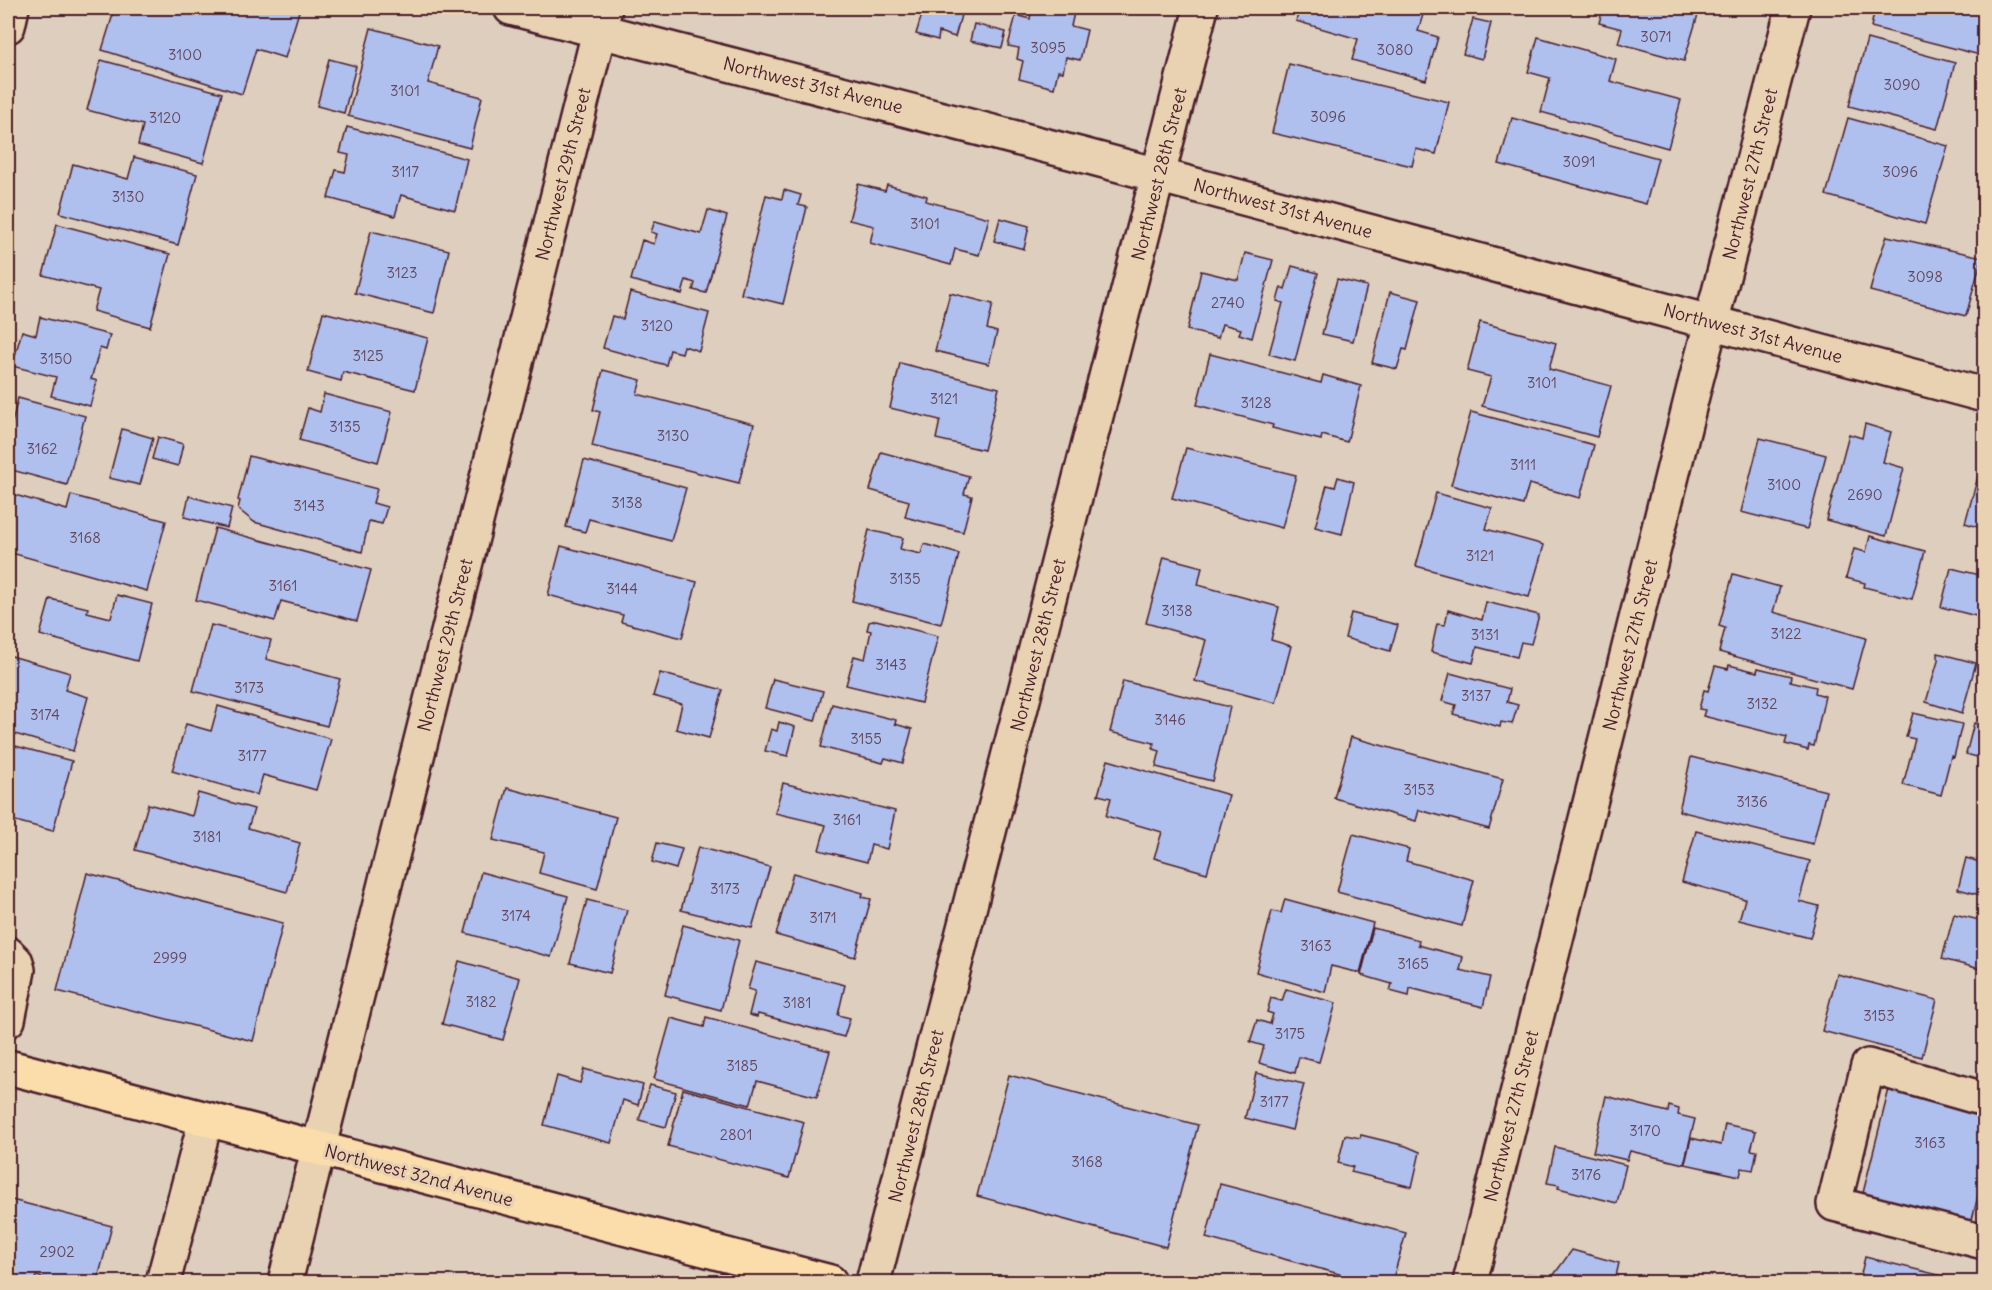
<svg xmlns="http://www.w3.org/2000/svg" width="1992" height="1290" viewBox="0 0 1992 1290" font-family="Delius,sans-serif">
<rect width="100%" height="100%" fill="#ddcebe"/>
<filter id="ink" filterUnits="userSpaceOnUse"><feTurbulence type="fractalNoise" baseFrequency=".0167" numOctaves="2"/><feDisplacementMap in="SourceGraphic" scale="12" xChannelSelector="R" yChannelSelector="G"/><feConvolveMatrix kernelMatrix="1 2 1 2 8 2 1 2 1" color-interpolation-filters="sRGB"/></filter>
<g filter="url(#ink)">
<path fill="#afc0ef" stroke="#4a1f2b" stroke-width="1.5" d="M115,8H215L233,13L235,8H300L285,58L256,49L242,94L102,50Z
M931,8H963L955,37L939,32L938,40L916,34L923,11L930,12Z
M1032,8H1052L1074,13L1071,26L1087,30L1080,60L1066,57L1063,72L1058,71L1054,88L1019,79L1023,61L1017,59L1019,48L1008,46L1016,15L1030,19Z
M1300,8H1425L1418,31L1438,37L1426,80L1352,60L1358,39L1296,21Z
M1603,8H1700L1684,61L1618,43L1622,29L1599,23Z
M1875,8H1984V56L1871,27Z
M1473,19L1491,23L1482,59L1463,54Z
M974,24L1006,32L1002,48L970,41Z
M371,28L438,46L428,83L482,97L470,148L348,116Z
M1538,37L1616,59L1610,81L1681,100L1668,148L1541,112L1550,78L1528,72Z
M1867,39L1955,63L1937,129L1849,106Z
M329,59L356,66L344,113L317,106Z
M101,60L222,93L203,163L138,145L143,125L87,110Z
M1289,64L1449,102L1436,154L1416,149L1412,166L1272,133Z
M1512,118L1658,158L1646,204L1499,164Z
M1848,118L1948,146L1925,224L1826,195Z
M347,127L467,159L455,210L401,195L395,216L328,198L336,170L345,172L349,155L340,153Z
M134,157L197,174L178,245L60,213L73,164L128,179Z
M858,184L885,191L887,185L927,196L926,201L989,218L979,255L955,249L951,265L870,243L874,226L849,220Z
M784,190L801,195L798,205L807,207L783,304L741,294L766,195L782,199Z
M708,210L727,216L706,293L693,290L695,283L686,280L682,294L631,280L642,240L654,244L657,234L651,232L655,221L701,234Z
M1000,218L1029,226L1024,249L994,241Z
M57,224L170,254L150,327L93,311L99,290L43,275Z
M371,231L449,250L434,313L355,293Z
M1887,236L1982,257L1966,316L1870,291L1877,264Z
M1245,253L1273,260L1252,338L1239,334L1241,329L1222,324L1218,338L1187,330L1201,271L1238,280Z
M1292,266L1318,273L1295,361L1269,354L1283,303L1277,301L1281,287L1285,289Z
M1337,279L1367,286L1353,341L1322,334Z
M630,292L709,313L699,351L684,346L682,353L670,350L666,365L603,348L612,316L623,319Z
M1390,292L1420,300L1407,350L1403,349L1397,369L1372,363Z
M950,293L993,304L987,329L997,332L989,364L935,351Z
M323,312L428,338L415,390L343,372L341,381L308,372Z
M40,317L110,335L106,350L100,348L91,379L97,381L90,406L51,396L56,377L12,366L22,331L36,335Z
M1480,322L1556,343L1549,369L1611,386L1597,437L1482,406L1491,377L1467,371Z
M1210,354L1321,383L1323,375L1361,386L1347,442L1322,435L1321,440L1272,428L1273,425L1197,405Z
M900,363L999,388L984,450L936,439L940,420L890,408Z
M603,370L641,380L637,394L754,424L739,483L592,446L600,412L593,410Z
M324,394L392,412L378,462L299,440L308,408L320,412Z
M18,398L85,416L67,485L8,469V426L11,427Z
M1471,412L1594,445L1580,498L1529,484L1523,505L1451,485Z
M1865,424L1891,432L1883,462L1904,468L1886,536L1826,520L1849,434L1862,438Z
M122,429L153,438L140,485L109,478Z
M158,437L183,444L178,466L152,459Z
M1760,438L1826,455L1807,529L1741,512Z
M1186,448L1296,475L1282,528L1172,498Z
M881,452L969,476L964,494L972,496L963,532L905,517L909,501L870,490Z
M1984,455V511L1983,510L1978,527L1965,523Z
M249,456L377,489L373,503L387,507L382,524L369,521L362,552L254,522L238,509L240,501L238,500Z
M584,460L686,488L671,541L589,519L585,532L566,527Z
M1338,477L1354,482L1342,534L1315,527L1327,485L1335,487Z
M8,493L67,510L71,495L166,521L147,591L8,552Z
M1436,493L1492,508L1486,529L1544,545L1529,597L1416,566Z
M189,496L232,508L227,528L184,517Z
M215,528L371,570L357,621L281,601L275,621L196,600Z
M869,530L903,538L900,549L921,554L924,544L959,554L941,624L852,601Z
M1870,536L1925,551L1912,599L1864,587L1865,583L1846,578L1854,549L1866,552Z
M561,546L697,582L682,638L621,622L623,615L548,595Z
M1164,557L1202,567L1198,585L1279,607L1271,640L1291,646L1276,703L1195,681L1206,640L1146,623Z
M1951,568L1984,576V611L1981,610L1980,617L1941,607Z
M1733,574L1780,587L1773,612L1866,638L1852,689L1719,652L1725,628L1719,626Z
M117,595L152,604L137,661L40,635L50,599L88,608L87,612L111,618Z
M1486,602L1539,615L1531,644L1521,642L1517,657L1477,647L1473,663L1431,652L1437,624L1445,625L1448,610L1482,620Z
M1351,613L1398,625L1390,651L1345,638Z
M876,620L938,636L921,703L846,685L854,656L865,659L871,631L867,630L869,622Z
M211,625L271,640L266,659L340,679L327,726L193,691Z
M1938,653L1976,663L1962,713L1926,702L1938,661Z
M8,655L70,673L65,690L88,697L73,751L8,732Z
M1729,665L1757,672L1758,668L1791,676L1790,681L1816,687L1815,693L1825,696L1814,746L1809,745L1808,750L1785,744L1787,737L1703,716L1705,710L1699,709L1704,690L1708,691L1715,666L1728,669Z
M660,673L723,690L709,738L676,729L682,704L653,696Z
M1450,673L1510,689L1507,702L1518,705L1512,724L1501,722L1500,727L1453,714L1456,705L1442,701Z
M773,679L823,691L815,721L765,708Z
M1123,681L1230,707L1212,781L1156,767L1160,751L1153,749L1154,743L1110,732Z
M832,704L896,720L895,724L912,729L903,763L885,758L883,763L821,747Z
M218,706L331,739L316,790L263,775L257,795L172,771L186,724L211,731Z
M1913,713L1962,724L1954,757L1951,756L1941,795L1903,785L1915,739L1906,737Z
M779,722L795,727L788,756L765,751L771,729L777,731Z
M1974,723L1984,726V759L1966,754Z
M1351,737L1503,779L1489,829L1419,810L1416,821L1334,798Z
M8,744L72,761L53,831L8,819Z
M1691,757L1826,791L1813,844L1679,811Z
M1108,760L1229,795L1207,873L1154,858L1162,832L1106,816L1111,798L1098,795Z
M783,783L895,811L887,849L871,845L867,862L819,850L826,825L775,813Z
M507,788L616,817L597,889L539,873L544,852L493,840Z
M198,793L254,809L248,828L300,843L287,892L135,850L148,804L192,816Z
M1696,831L1810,861L1799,901L1819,906L1810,938L1739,920L1745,899L1682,882Z
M1353,834L1409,849L1406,861L1474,880L1462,926L1337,892Z
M657,843L682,849L676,869L652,862Z
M1984,845V896L1958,889L1966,858L1980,862Z
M698,847L770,867L752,928L681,910Z
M481,872L568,896L551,957L465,933Z
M87,873L283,923L253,1041L57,991Z
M793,873L863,893L862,897L871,899L855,957L776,935Z
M1285,899L1373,923L1360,973L1331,966L1325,992L1256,972L1272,911L1281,913Z
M587,900L627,910L610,973L570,963Z
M1954,914L1984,921V970L1942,959Z
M683,925L739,940L721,1010L665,995Z
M1373,928L1419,940L1418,945L1463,957L1460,970L1490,977L1483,1007L1410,988L1409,996L1390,991L1392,984L1361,975Z
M459,961L520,978L503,1040L442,1024Z
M756,962L845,985L838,1015L850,1018L844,1037L758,1014L757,1017L749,1015L755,991L748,989Z
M1837,974L1937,1000L1922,1057L1822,1031Z
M1286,989L1336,1003L1319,1062L1299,1057L1295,1073L1259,1063L1264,1046L1250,1042L1257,1020L1270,1024L1273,1014L1267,1012L1271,998L1282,1001Z
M706,1017L830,1051L817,1097L757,1081L750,1105L654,1079L671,1018L704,1027Z
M584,1069L643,1085L638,1105L623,1100L611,1143L544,1125L557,1076L580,1083Z
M1256,1073L1304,1084L1292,1130L1245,1118Z
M1009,1075L1198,1125L1166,1247L977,1196Z
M650,1085L676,1092L666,1127L639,1120Z
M683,1089L804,1122L789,1178L668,1146Z
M1889,1089L1984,1113V1172L1970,1228L1861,1201Z
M1606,1096L1668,1112L1669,1106L1679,1109L1678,1115L1695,1119L1684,1164L1630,1151L1627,1160L1593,1152Z
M1725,1124L1756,1131L1751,1150L1757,1151L1753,1170L1742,1168L1740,1176L1685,1164L1691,1138L1721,1145Z
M1345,1135L1360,1138L1361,1135L1406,1146L1420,1152L1412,1187L1351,1172L1353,1167L1338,1163Z
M1555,1147L1626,1165L1617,1203L1558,1188L1559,1185L1547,1183Z
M1220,1184L1406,1233L1392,1282H1369L1206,1238Z
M8,1199L112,1226L97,1282H59L36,1276L34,1282H8Z
M1572,1250L1619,1263L1616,1276L1641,1282H1525L1527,1274L1553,1276Z
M1865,1257L1951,1278L1950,1282H1859Z"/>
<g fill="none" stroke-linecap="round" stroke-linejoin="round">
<defs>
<path id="minor" d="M511,8L1082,155L1984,395
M8,26L12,8
M8,954L16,962L18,970L8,1020
M1984,1099L1868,1066L1834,1204L1984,1242
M163,1282L206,1119
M285,1282L605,8
M873,1282L1201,8
M1470,1282L1693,392L1793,8"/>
<path id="major" d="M8,1067L830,1282"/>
</defs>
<use href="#minor" stroke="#4a1f2b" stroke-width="38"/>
<use href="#major" stroke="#4a1f2b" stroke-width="38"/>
<use href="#minor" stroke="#e9d2b2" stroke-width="33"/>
<use href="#major" stroke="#faddab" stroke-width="33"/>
</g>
</g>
<g text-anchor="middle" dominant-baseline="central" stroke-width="6" stroke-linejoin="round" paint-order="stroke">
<g font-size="15" fill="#63475c">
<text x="1656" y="36">3071</text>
<text x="1048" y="47">3095</text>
<text x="1395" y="49">3080</text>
<text x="185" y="54">3100</text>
<text x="1902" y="84">3090</text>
<text x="405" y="90">3101</text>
<text x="1328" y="116">3096</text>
<text x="165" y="117">3120</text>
<text x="1579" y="161">3091</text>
<text x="405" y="171">3117</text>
<text x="1900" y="171">3096</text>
<text x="128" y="196">3130</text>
<text x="925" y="223">3101</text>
<text x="402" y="272">3123</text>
<text x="1925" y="276">3098</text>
<text x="1228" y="302">2740</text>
<text x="657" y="325">3120</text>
<text x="368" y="355">3125</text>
<text x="56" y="358">3150</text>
<text x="1542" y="382">3101</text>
<text x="944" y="398">3121</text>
<text x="1256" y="402">3128</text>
<text x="345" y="426">3135</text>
<text x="673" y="435">3130</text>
<text x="42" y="448">3162</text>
<text x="1523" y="464">3111</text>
<text x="1784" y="484">3100</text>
<text x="1865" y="494">2690</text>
<text x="627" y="502">3138</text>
<text x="309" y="505">3143</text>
<text x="85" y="537">3168</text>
<text x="1480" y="555">3121</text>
<text x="905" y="578">3135</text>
<text x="283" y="585">3161</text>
<text x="622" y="588">3144</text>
<text x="1177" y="610">3138</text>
<text x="1786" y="633">3122</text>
<text x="1485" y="634">3131</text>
<text x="891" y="664">3143</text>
<text x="249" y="687">3173</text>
<text x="1476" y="695">3137</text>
<text x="1762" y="703">3132</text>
<text x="45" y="714">3174</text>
<text x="1170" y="719">3146</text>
<text x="866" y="738">3155</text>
<text x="252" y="755">3177</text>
<text x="1419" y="789">3153</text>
<text x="1752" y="801">3136</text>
<text x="847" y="819">3161</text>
<text x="207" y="836">3181</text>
<text x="725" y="888">3173</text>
<text x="516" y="915">3174</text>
<text x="823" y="917">3171</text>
<text x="1316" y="945">3163</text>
<text x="170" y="957">2999</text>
<text x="1413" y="963">3165</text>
<text x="481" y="1001">3182</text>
<text x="797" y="1002">3181</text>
<text x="1879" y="1015">3153</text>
<text x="1290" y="1033">3175</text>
<text x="742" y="1065">3185</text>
<text x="1274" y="1101">3177</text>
<text x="1645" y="1130">3170</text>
<text x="736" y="1134">2801</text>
<text x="1930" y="1142">3163</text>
<text x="1087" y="1161">3168</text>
<text x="1586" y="1174">3176</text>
<text x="57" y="1251">2902</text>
</g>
<g font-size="18" fill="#4a1f2b" stroke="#e9d2b2">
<text transform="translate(813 85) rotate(14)">Northwest 31st Avenue</text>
<text transform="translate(563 174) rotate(-76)">Northwest 29th Street</text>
<text transform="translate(1159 174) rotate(-76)">Northwest 28th Street</text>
<text transform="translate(1750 174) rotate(-76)">Northwest 27th Street</text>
<text transform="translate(1283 208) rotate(15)">Northwest 31st Avenue</text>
<text transform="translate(1753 333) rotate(15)">Northwest 31st Avenue</text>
<text transform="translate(445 645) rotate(-76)">Northwest 29th Street</text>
<text transform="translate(1038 645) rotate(-76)">Northwest 28th Street</text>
<text transform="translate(1630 645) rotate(-76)">Northwest 27th Street</text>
<text transform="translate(916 1116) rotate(-76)">Northwest 28th Street</text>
<text transform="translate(1511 1116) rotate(-76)">Northwest 27th Street</text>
<text transform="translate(419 1175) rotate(15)">Northwest 32nd Avenue</text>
</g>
</g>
<rect width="1992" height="1290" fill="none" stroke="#e9d2b2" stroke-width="30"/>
<rect x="15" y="15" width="1962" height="1260" fill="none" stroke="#4a1f2b" stroke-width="2" filter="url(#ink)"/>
</svg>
